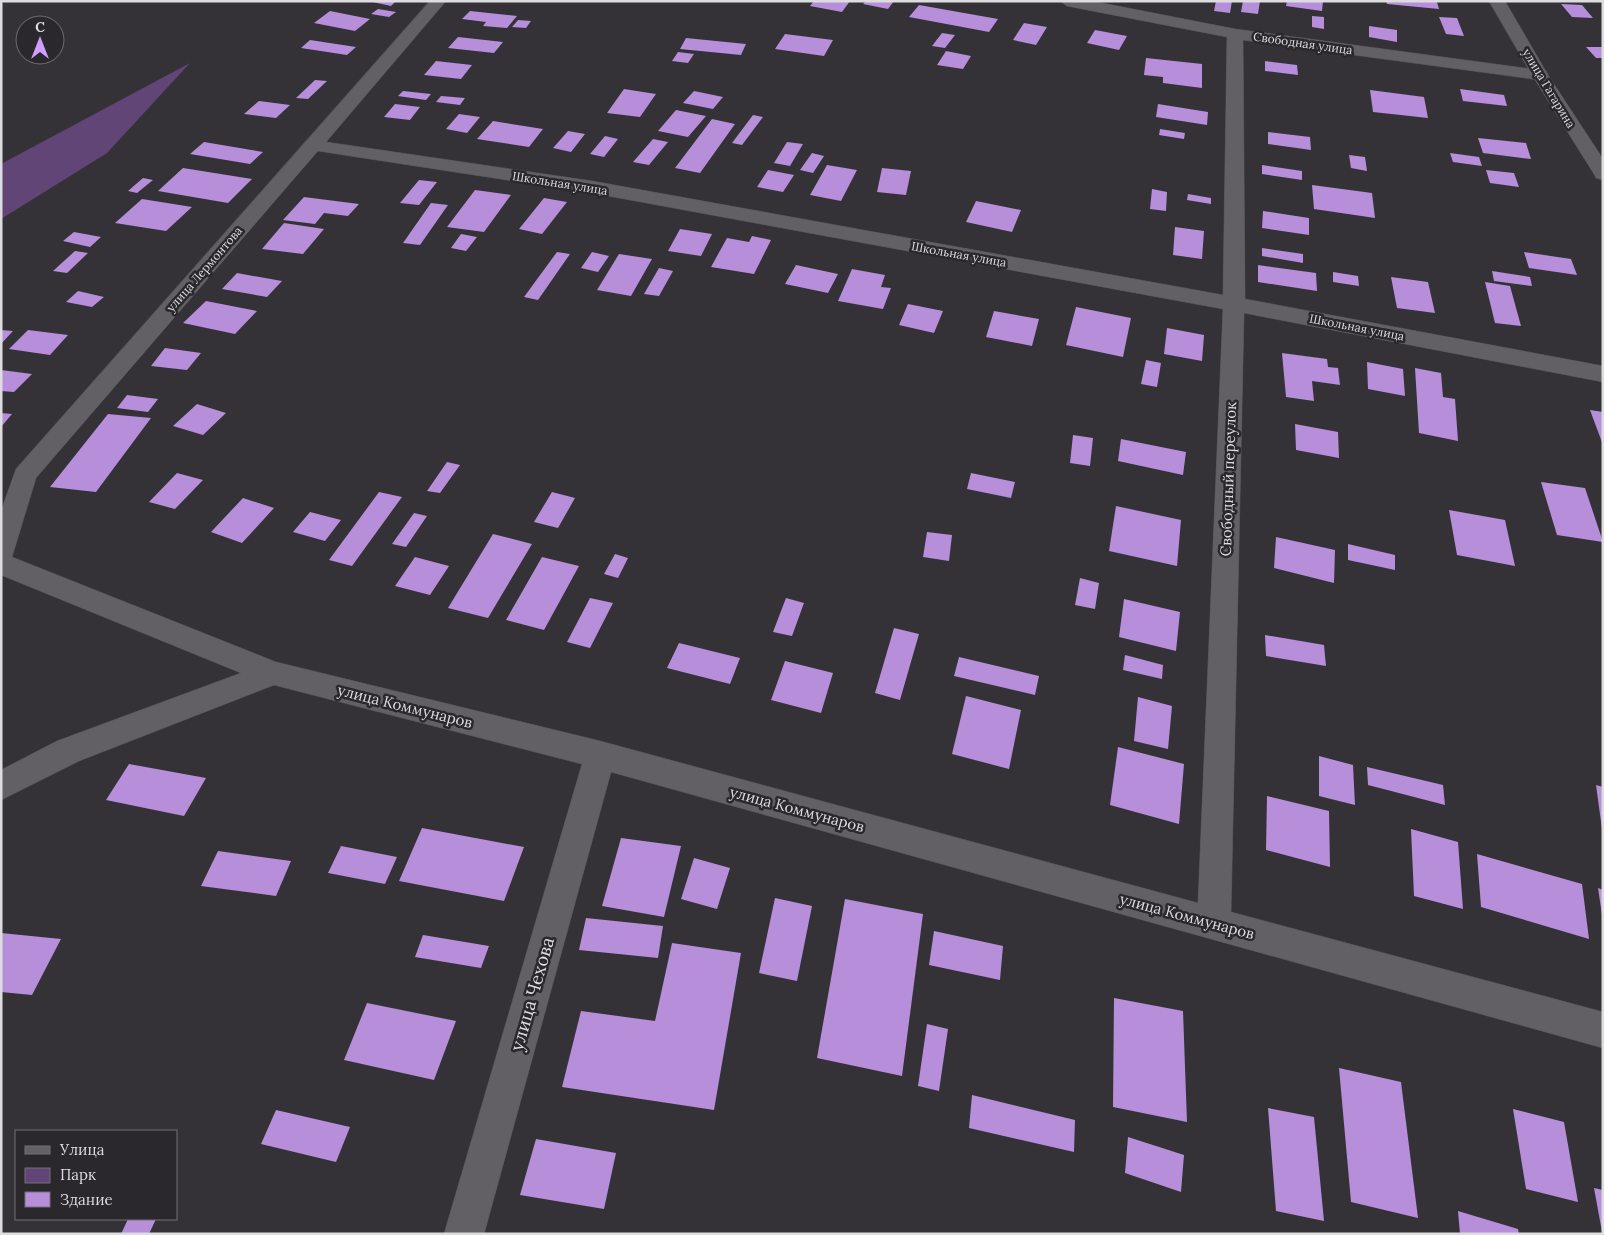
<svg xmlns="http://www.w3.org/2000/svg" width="1604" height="1235" viewBox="0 0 1604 1235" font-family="Lora,serif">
<rect width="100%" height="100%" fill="#343237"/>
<path fill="#604576" d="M190,63L107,153L1,219V164Z"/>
<path fill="#b68ed9" d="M368,1H396L391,6Z
M814,1H850L842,12L810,6Z
M866,1H894L888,9L863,4Z
M1216,1H1232L1230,13L1214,11Z
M1243,1H1260L1258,14L1241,12Z
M1287,1H1323L1322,11L1286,6Z
M1386,1L1437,2L1439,9L1387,4Z
M1561,4L1582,5L1593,18L1572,17Z
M919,5L998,19L989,32L909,17Z
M378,9L396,12L389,17L371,14Z
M330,11L370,19L355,31L314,23Z
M470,11L517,16L507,28L483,26L486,22L462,19Z
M1312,16L1324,17V29L1312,27Z
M1439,17L1457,18L1464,36L1446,34Z
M518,20L531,21L526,28L512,27Z
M1024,23L1047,27L1036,45L1013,40Z
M1369,26L1397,30V42L1369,37Z
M1095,30L1127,36L1119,50L1087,43Z
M942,33L955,35L945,48L932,46Z
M785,34L833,40L824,56L775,49Z
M458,37L503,42L494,53L448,48Z
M686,38L746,44L741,55L680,49Z
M310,40L356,47L347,55L301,48Z
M1586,47H1603V58H1596Z
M946,51L971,56L963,69L937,65Z
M678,52L694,54L688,63L672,61Z
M1146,58L1202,64V88L1163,83V77L1144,75Z
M436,61L472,65L461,79L424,75Z
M1265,61L1297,65L1298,75L1265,71Z
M315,80L327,81L308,99L296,98Z
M624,89L656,94L640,117L607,113Z
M1460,89L1504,95L1507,106L1463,101Z
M1370,90L1424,97L1428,118L1373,112Z
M403,91L431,94L426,100L398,96Z
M694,91L723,97L713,109L683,103Z
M441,96L465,98L460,105L436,102Z
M259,101L290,105L276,118L244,114Z
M395,104L420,107L410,120L384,117Z
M1158,104L1208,112L1207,125L1156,117Z
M676,110L706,116L688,137L658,131Z
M459,114L480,117L467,133L446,129Z
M753,115L763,117L742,145L732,143Z
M712,119L735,124L700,173L675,168Z
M493,121L543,129L529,147L477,139Z
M1160,129L1185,133L1184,139L1159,135Z
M568,131L585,134L571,152L553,148Z
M1268,132L1310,137L1311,150L1268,144Z
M605,136L618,139L604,157L590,154Z
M1478,138L1526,143L1531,159L1483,153Z
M653,139L668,142L649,165L633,162Z
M204,142L263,152L250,164L190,154Z
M787,142L803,144L790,166L774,163Z
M812,153L824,156L813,173L800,170Z
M1450,153L1479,157L1482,166L1453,162Z
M1349,155L1365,157L1367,171L1351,168Z
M827,165L857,170L841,201L810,195Z
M1262,165L1302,171V180L1262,174Z
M183,168L252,179L228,203L158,191Z
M882,168L911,171L906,195L877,192Z
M768,170L794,175L783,192L757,187Z
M1486,170L1514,173L1519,187L1490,183Z
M143,178L153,180L137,193L128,191Z
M419,180L437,182L419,205L400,203Z
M1312,185L1372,193L1375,218L1314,209Z
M1152,189L1167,192L1166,211L1150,209Z
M475,190L511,195L484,232L447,227Z
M1188,194L1211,198V204L1187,200Z
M304,197L359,204L348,216L324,213L315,224L283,220Z
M544,198L567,202L542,234L519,229Z
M142,199L192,207L166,231L115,223Z
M976,201L1021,210L1012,232L966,222Z
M431,203L448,205L420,245L403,243Z
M1263,211L1309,218V235L1262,228Z
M284,223L324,229L303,254L262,249Z
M1175,227L1204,231L1202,259L1173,255Z
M680,229L712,234L701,256L668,251Z
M74,232L101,237L90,247L63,241Z
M461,234L477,237L466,251L451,248Z
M752,236L771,240L754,274L711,267L727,238L749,242Z
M1262,248L1303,254V263L1262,256Z
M75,251L88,253L67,273L53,271Z
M557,252L570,254L538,300L524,297Z
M592,252L609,256L598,272L581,268Z
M1524,252L1571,259L1577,275L1529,268Z
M619,254L652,259L631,296L597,290Z
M796,265L838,274L828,293L785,284Z
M1258,265L1316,273L1317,291L1258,282Z
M659,268L673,271L659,296L644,294Z
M852,269L885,275L881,287L891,288L883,309L838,301Z
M1492,271L1530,277L1532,286L1494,281Z
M1333,272L1358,276L1359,286L1333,282Z
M237,273L282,281L267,297L222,289Z
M1391,277L1428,282L1435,313L1397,308Z
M1485,282L1510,286L1521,326L1495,323Z
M78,291L104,297L92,307L66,302Z
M206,301L257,311L235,334L183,323Z
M908,304L943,311L934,333L899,325Z
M1076,307L1131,318L1123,357L1066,345Z
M994,311L1039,319L1032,346L986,337Z
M1167,328L1204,335L1202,361L1164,354Z
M1,330L13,331L1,344Z
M28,330L68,335L50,355L9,349Z
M165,348L201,353L187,370L151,366Z
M1282,353L1327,359L1328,367L1338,368L1340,385L1312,381L1314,401L1286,397Z
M1146,360L1161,363L1157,387L1141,384Z
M1367,362L1403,369L1405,396L1368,389Z
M1415,368L1441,373L1443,397L1455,399L1458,441L1419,433Z
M1,370L32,374L14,392L1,391Z
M127,395L158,399L148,412L117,408Z
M197,404L226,413L203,435L173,426Z
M1590,410L1603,412V445Z
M1,413L12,414L1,427Z
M108,414L151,418L96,492L50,487Z
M1295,424L1338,432L1339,458L1296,450Z
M1073,435L1093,438L1090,466L1070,463Z
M1121,439L1186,452L1183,475L1118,461Z
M447,462L460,465L440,493L427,491Z
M177,473L203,480L175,509L149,502Z
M971,473L1015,482L1011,498L967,489Z
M1541,482L1585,488L1603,542L1557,535Z
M379,492L402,497L352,566L329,560Z
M552,492L575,498L558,528L534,522Z
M243,498L274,508L242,543L211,532Z
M1116,506L1181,520L1177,566L1109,551Z
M1449,510L1505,520L1515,566L1457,555Z
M310,512L341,520L325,541L293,532Z
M414,513L427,516L406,547L392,544Z
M927,532L952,535L949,561L923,557Z
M493,534L532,544L488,618L448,608Z
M1276,537L1335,550L1334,583L1274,568Z
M1348,544L1395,555V570L1348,560Z
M615,554L628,558L618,578L604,574Z
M415,557L449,566L430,595L395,586Z
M542,557L579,566L544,630L506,620Z
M1080,578L1099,583L1095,609L1075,605Z
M590,598L613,603L590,648L567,642Z
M786,598L804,603L792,636L773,632Z
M1124,599L1180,612L1176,651L1119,637Z
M894,628L919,634L900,700L875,693Z
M1265,635L1324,645L1326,666L1266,656Z
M679,643L740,658L730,684L667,668Z
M1125,655L1163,665L1162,679L1123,670Z
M959,657L1039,676L1035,695L954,676Z
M785,661L833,673L821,713L771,700Z
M966,696L1021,710L1009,769L952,754Z
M1138,697L1172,706L1168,749L1134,741Z
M1118,747L1184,764L1179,824L1110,805Z
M1319,756L1353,765L1355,805L1319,796Z
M129,764L206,778L184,816L106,800Z
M1367,767L1443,785L1445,805L1368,785Z
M1596,785L1603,787V829H1602Z
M1267,796L1329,811L1330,867L1266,850Z
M422,828L524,847L504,901L399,881Z
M1411,829L1458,842L1463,909L1414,896Z
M621,838L681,846L664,917L602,906Z
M341,846L397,857L385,884L328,873Z
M218,851L291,861L276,896L201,886Z
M1477,854L1582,884L1589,939L1481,907Z
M694,858L730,868L717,909L681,899Z
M1598,888L1603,890V914L1602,915Z
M775,898L812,906L797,981L759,973Z
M845,899L923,914L902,1076L817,1058Z
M586,918L663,926L658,958L579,950Z
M934,931L1003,946L1000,980L929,965Z
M1,933L61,939L32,995L1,992Z
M423,935L489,946L481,968L415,957Z
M672,943L741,953L714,1110L562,1087L581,1011L655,1021Z
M1114,998L1183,1011L1187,1122L1113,1107Z
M367,1003L456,1021L434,1080L344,1060Z
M927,1024L948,1029L939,1091L918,1086Z
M1339,1068L1401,1082L1418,1218L1351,1202Z
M972,1095L1075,1120L1074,1152L969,1128Z
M1268,1108L1314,1117L1324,1221L1276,1211Z
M1513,1109L1564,1122L1578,1202L1526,1189Z
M276,1110L350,1127L336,1162L261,1144Z
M1128,1137L1184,1155L1181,1192L1125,1173Z
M536,1139L616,1153L604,1209L520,1195Z
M1594,1188L1603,1190V1232H1602Z
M1458,1211L1518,1229L1519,1234H1460Z
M128,1219H156L149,1234H121Z"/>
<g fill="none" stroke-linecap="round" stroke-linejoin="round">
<defs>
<path id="minor" d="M430,1H446L326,142L592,181L1223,295L1227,37L1067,6L1060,1H1092L1235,29L1546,71L1548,75L1546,79L1540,80L1243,40L1245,299L1603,366V382L1244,313L1231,912L1603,1012V1048L611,772L484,1234H444L582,764L274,685L79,761L1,800V770L57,741L241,673L1,575V511L16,469ZM318,151L592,193L1223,309L1198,903L600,741L276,662L12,557L36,478Z"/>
<path id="tertiary" d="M1489,1H1505L1548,75L1603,159V180L1596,178L1594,174L1532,75Z"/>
</defs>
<use href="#minor" stroke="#525054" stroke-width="1"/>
<use href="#tertiary" stroke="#525054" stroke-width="1"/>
<use href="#minor" fill="#626065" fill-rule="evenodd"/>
<use href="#tertiary" fill="#626065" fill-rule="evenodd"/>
</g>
<g text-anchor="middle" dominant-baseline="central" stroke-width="5" stroke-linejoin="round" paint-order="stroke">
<g font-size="12" fill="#dddcdf" stroke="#2a282c">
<text transform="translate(1303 43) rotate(8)">Свободная улица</text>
<text transform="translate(1549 88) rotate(59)">улица Гагарина</text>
<text transform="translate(560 183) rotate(9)">Школьная улица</text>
<text transform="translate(959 254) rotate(10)">Школьная улица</text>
<text transform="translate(204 269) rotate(-49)">улица Лермонтова</text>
<text transform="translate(1357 327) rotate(11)">Школьная улица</text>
</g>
<g font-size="15" fill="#dddcdf" stroke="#2a282c">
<text transform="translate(1228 479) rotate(-88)">Свободный переулок</text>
<text transform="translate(405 706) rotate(14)">улица Коммунаров</text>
<text transform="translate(797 809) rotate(15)">улица Коммунаров</text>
<text transform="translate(1187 916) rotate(15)">улица Коммунаров</text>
</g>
<g font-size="18" fill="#dddcdf" stroke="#2a282c">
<text transform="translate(532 994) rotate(-74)">улица Чехова</text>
</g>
</g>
<rect width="1604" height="1235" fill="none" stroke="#dddcdf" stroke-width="5"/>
<rect x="15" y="1130" width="162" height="90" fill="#2a282c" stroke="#727074"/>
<rect x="25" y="1146" width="25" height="8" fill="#626065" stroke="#727074"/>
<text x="60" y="1155" font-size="15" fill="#dddcdf">Улица</text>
<rect x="25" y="1168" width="25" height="15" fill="#604576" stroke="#727074"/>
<text x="60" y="1180" font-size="15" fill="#dddcdf">Парк</text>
<rect x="25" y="1192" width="25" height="15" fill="#b68ed9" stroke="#727074"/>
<text x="60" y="1205" font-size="15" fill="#dddcdf">Здание</text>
<g transform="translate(40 40)"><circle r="24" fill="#2a282c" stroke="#727074"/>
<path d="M0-4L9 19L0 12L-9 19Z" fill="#d19dfe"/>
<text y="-8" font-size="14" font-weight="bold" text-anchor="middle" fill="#dddcdf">С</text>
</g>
</svg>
